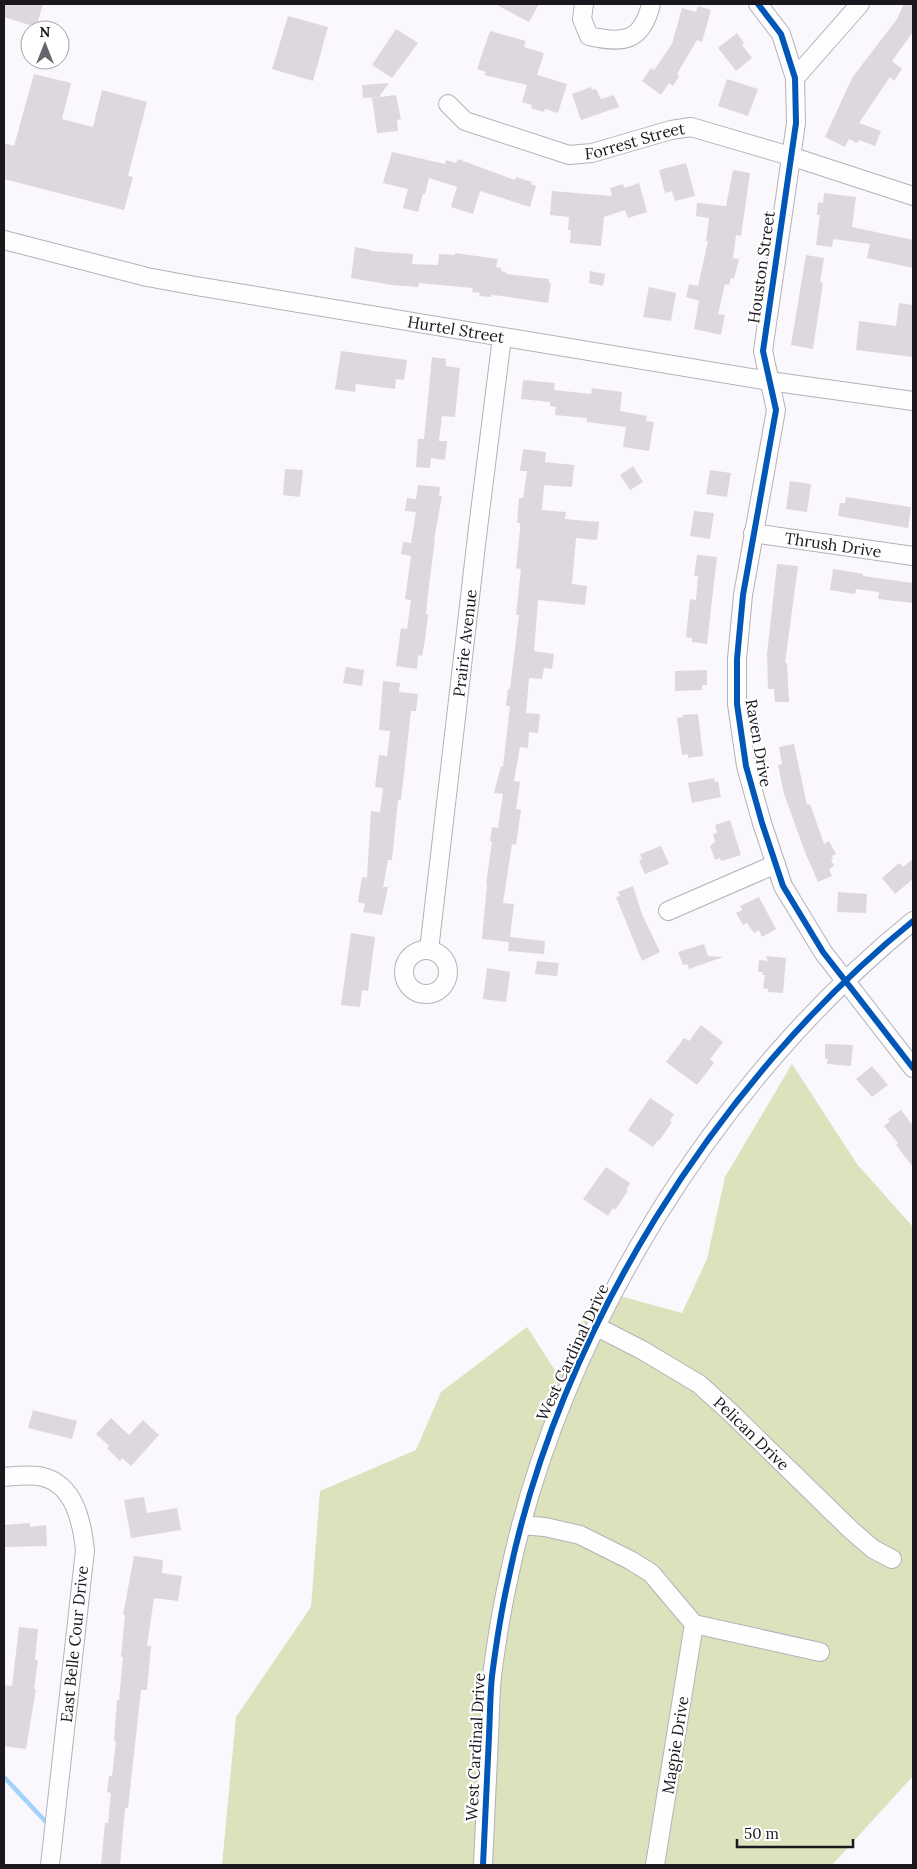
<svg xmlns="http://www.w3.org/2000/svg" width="917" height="1869" viewBox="0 0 917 1869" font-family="Lora,serif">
<rect width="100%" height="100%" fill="#faf7fd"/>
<path fill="#dce2bc" d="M792,1064L857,1164L913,1227V1776L832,1865H222L236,1717L311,1607L320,1491L416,1450L441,1392L527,1327L558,1375L598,1290L682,1313L707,1259L725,1177Z"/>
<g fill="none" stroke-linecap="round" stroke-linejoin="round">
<path stroke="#a1d3fc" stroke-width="4.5" d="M4,1777L45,1821"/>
</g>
<path fill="#dcd8de" d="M4,4H43L36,27L4,17Z
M495,4H539L529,22Z
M904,4H913V32L892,61L902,69L894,81L890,77L859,123L881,131L875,146L859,140L857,143L849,139L845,147L825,137L852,78L897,19Z
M698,6L711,10L702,42L697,40L677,74L679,76L673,86L669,83L661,95L642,81L651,68L654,70L672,44L682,8L696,12Z
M288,16L328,27L313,81L272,69Z
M396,29L418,43L392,78L372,65Z
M490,31L526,41L524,47L544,53L537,75L567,84L558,113L545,109L544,112L531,108L532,105L522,102L527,85L484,75L486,72L477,69Z
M737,33L744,43L742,45L752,58L736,71L718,48Z
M34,74L71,83L62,119L93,127L102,90L147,102L128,176L133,177L124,210L4,179V143L14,146Z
M727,79L758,89L748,116L718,106Z
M389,83L379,97L363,98L362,85Z
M591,87L592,90L596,89L601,99L614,95L619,107L581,120L572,94Z
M396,95L401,119L397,120L398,131L377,133L372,98Z
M392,152L445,164L446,160L456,163L458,159L515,180L516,177L532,182L531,184L536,186L530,207L480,191L473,214L451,207L457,187L429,178L425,194H423L418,212L403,208L408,189L383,183Z
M686,163L695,196L675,201L672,191L665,193L659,170Z
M733,170L750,173L741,236L736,235L733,258L739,259L734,279L731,278L729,285L725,284L718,314L725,315L721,335L694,329L699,301L686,297L689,284L698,286L708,241H706L709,218L696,216L697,203L726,206Z
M639,183L647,212L628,218L625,210L604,217L601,246L570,243L571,230H568L569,217L550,215L552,191L612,196L610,188L623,184L624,188Z
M824,193L856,197L852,227L913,240V268L867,258L870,244L833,239L832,247L816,245L820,215H817L818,202L823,203Z
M355,247L371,250V251L413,254L412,264L438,265L439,254L455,255V253L498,259L496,267L501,268V271L506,272V274L549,279V283H551L548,303L502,296L491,295V297L479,296L480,293L472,292L473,288L419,283L418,287L392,285L351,278Z
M806,255L824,258L820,282L823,283L813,349L791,345Z
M590,271L605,274L603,286L589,283Z
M649,287L676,293L671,321L643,317Z
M899,303L913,305V357L856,350L859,321L896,326Z
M341,351L407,360L404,380L396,379L395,389L356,384L355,392L335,389Z
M432,357L446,359V366L460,368L455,417L442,416L439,441H447L445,460L431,458L430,468L416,467L418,439H424Z
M523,380L555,383L554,390L591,394L592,388L622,392L620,411L647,416L646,421L654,422L649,451L623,447L626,427L587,422V418L555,415L556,407L550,406V402L521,399Z
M523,449L546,452L545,462L574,465L572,487L544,485L542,510L566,512L565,519L599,522L597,540L576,538L572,584L587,586L585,605L538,600L534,651L554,654L552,669L544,668L542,679L529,678L526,713L540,714L538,733L529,732L528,748L520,747L514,781L520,782L516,809L521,810L516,845L512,844L503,903L514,904L510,937L545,941L544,954L508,951L509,942L482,939L487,884H486L492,842L490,841L492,827L498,828L503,794L494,793L501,766L503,767L510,706H506L508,689H510L519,615H516L521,569L516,568L520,529V523H517L519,498H523L527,471H520Z
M633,466L643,482L630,490L620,475Z
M285,469L303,470L300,497L283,495Z
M710,470L731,473L727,497L706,494Z
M790,481L811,484L807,512L786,509Z
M418,485L440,487L439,496H442L434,540H435L429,585L426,614L428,615L425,640L422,656L418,655L417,669L396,666L401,628L407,629L411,600L405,599L411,556L401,554L403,542L411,543L416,512L405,511L407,498L416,499Z
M846,497L911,507L908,528L838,516L840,503H845Z
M694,511L714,513L710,539L690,536Z
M697,555L717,557L707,644L692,642V638L686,637L690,599L696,600L698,576H694Z
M777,564L798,566L785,663H787L789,702H775L774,689H768L767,654Z
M833,569L863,574V576L913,583V603L878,599L879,592L856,589L855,594L830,590Z
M346,667L364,670L362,686L343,683Z
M707,670V685H702V690L675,691V671Z
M383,681L400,683L399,692L418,694L416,711H411L401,800H398L392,860H388L383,887H388L382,915L363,912L365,904L358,902L362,877L367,878L371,811L380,812L383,788L375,787L379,755L387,756L390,731L379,730Z
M698,714L703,756L688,758V754L682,755L677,718L683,717L682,715Z
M794,744L807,805L810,804L824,844L829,841L836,854L832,856L833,859H831L834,866L829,869L832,876L818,882L805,852L784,794L778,765L782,764L779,747Z
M714,778L715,782L718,781L721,797L692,803L688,783Z
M730,820L741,855L721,861L720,858L715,860L710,846L715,842L713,834L717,833L715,825Z
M661,846L669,864L645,874L639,861L642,859L640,854Z
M913,859V879L895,894L882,878L899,863L903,867Z
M633,886L642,914L660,952L642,961L616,897L620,896L618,892Z
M838,892L867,894L866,913L837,912Z
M759,897L776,929L762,937L759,930L754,933L747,923L743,925L736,913L742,910L740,906Z
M351,933L375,937L368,991L362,990L360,1007L341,1005Z
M704,944L708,956L723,957L689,969L687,964L683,965L678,952Z
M766,956L786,958L783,993L768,992V989L763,988L765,975H762L763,972H758L759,960L768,961Z
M537,961L559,963L557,976L535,974Z
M487,968L510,972L506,1002L483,999Z
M701,1025L723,1042L710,1059L714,1063L697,1085L666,1062L684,1038L689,1041Z
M825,1044L853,1045L851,1066L827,1064L828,1059H825Z
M872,1066L888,1085L872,1097L856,1079Z
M650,1098L674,1114L670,1121L672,1122L659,1141L658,1140L653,1147L628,1130Z
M901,1110L913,1126V1167L896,1145L898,1143L884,1126L890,1121L888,1119Z
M606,1167L630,1183L626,1190L628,1191L615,1210L613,1208L608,1216L583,1199Z
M33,1410L77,1421L72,1439L28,1428Z
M111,1418L129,1435L143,1420L159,1435L131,1466L122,1458L120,1461L107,1448L109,1446L96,1434Z
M144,1497L147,1513L177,1508L181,1530L131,1538L124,1500Z
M30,1523V1527L46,1525L47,1546L4,1547V1525Z
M134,1556L163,1560L162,1573L182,1576L178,1601L154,1598L147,1646H151L147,1690H141L128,1808H125L120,1865H101L105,1823H108L111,1793L107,1792L109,1776H112L116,1741H114L117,1700H119L123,1657H121L125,1615H123Z
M19,1627L38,1629L35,1660H38L34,1689H36L26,1749L4,1746V1685L12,1686Z"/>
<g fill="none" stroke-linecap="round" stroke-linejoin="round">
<defs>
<g id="minor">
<path d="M584,4L582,19L589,36C623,44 642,42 651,4"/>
<path d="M758,4L781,34L795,78L796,123L763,351L776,410L743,595L737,659V704L746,766L762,823L783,886L823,952L913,1068"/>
<path d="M795,78L860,4"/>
<path id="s1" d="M448,104L465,121L569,155L592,153L671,130L691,127L790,156L913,196"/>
<path id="s2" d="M4,240L147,277L196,286L769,381L913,401"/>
<path id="s3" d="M753,533L913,556"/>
<path d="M668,911L776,864"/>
<path id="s4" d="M429,950L478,528L502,337"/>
<circle cx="426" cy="972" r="22"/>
<path id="s5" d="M597,1327L642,1350L699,1384L730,1412L851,1530L873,1549L892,1559"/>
<path d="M4,1477C16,1476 31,1474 43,1477C75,1485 82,1523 85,1550L50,1865"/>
<path d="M521,1525L545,1527L580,1535L630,1560L651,1573L694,1624L655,1865"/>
<path d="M694,1624L820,1652"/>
<path d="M483,1865C485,1822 487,1779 489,1736C490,1716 490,1696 492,1676C496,1645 501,1612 508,1581C558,1333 718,1079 913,921"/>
</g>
</defs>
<use href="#minor" stroke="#b5b1b8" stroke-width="20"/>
<use href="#minor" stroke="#fefeff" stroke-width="18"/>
<defs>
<path id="cycleway" d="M758,4L781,34L795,78L796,123L763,351L776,410L743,595L737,659V704L746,766L762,823L783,886L823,952L913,1068
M483,1865C485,1822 487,1779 489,1736C490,1716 490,1696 492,1676C496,1645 501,1612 508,1581C558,1333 718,1079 913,921"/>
</defs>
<use href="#cycleway" stroke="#fff" stroke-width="9"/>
<use href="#cycleway" stroke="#0057b8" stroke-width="6"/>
</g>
<g text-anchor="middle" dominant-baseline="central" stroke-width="4.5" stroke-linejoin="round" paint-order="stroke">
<g font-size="16" fill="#1b171e" stroke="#fff">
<text stroke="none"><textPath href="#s1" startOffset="201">Forrest Street</textPath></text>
<text transform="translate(761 267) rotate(-82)">Houston Street</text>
<text stroke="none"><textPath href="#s2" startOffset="461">Hurtel Street</textPath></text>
<text stroke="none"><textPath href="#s3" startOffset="81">Thrush Drive</textPath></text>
<text stroke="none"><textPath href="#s4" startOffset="309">Prairie Avenue</textPath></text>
<text transform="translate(759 743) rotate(80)">Raven Drive</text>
<text transform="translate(572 1352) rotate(-65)">West Cardinal Drive</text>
<text stroke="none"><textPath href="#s5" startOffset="189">Pelican Drive</textPath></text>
<text transform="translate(74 1644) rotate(-84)">East Belle Cour Drive</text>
<text transform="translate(675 1745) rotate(-81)">Magpie Drive</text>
<text transform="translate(475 1747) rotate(-87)">West Cardinal Drive</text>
</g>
</g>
<rect width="917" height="1869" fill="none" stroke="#1b171e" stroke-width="10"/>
<g transform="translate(45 45)"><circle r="24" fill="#ffffff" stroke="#a4a2a5"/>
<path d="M0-4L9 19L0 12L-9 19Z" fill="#69656c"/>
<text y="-8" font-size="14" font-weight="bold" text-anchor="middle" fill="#1b171e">N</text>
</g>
<path d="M737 1839v8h116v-8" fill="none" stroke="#1b171e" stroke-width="2.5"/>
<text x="744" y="1839" font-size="15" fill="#1b171e" stroke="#ffffff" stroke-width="4" paint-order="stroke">50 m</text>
</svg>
